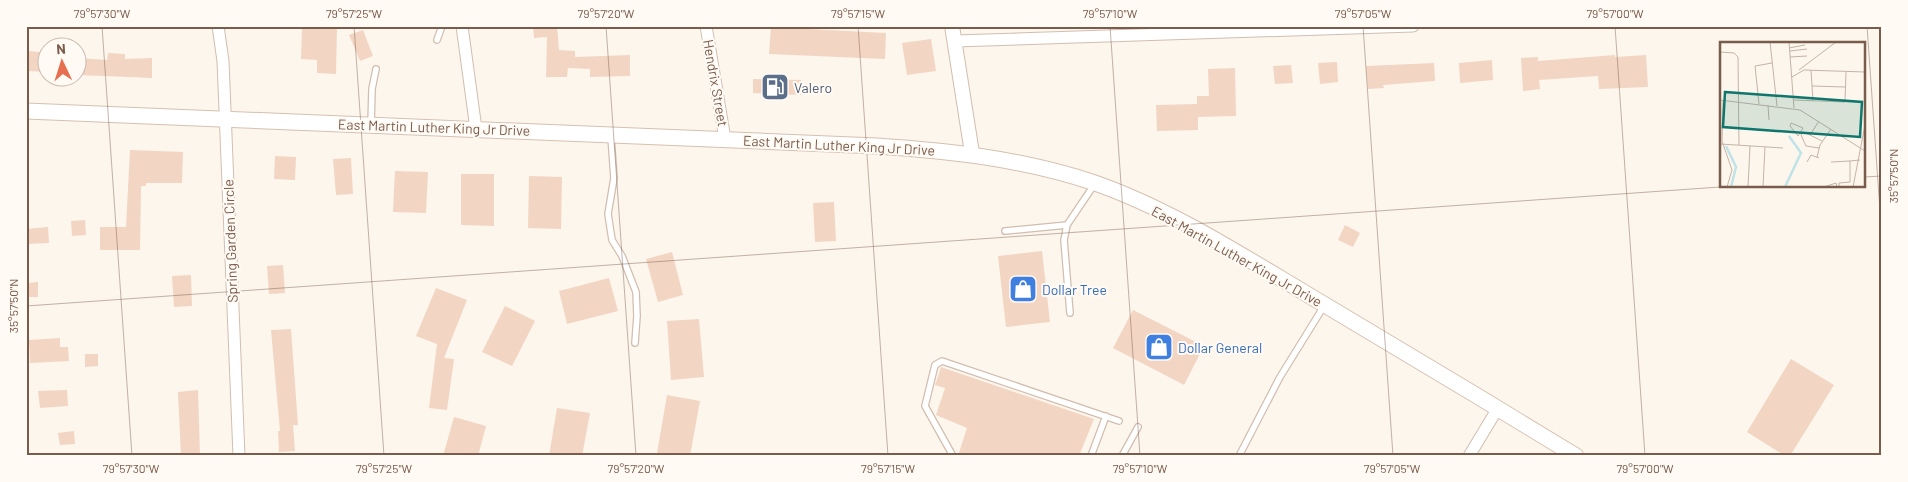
<svg xmlns="http://www.w3.org/2000/svg" width="1908" height="482" viewBox="0 0 1908 482" font-family="Barlow,sans-serif">
<rect width="100%" height="100%" fill="#fdf6ec"/>
<path fill="#f3d5c3" d="M302,26H337L336,74L317,73V60L301,59Z
M533,26H557L559,50L575,51V57L630,55V76L590,77V69L568,68L567,77H546L547,37L534,38Z
M771,27L886,33L885,59L769,54Z
M363,30L373,56L360,61L349,35Z
M931,39L936,71L907,75L902,43Z
M29,51L48,53L47,72L28,71Z
M108,53L125,54V59L152,58V78L78,75V58L107,60Z
M1615,55V57L1646,55L1648,87L1599,89L1598,76L1539,80L1540,89L1523,91L1521,58L1538,57V61Z
M1492,60L1493,80L1460,83L1459,63Z
M1337,62L1338,82L1320,84L1318,63Z
M1434,63L1435,81L1383,85L1384,88L1368,89L1366,66Z
M1291,65L1293,83L1275,84L1273,66Z
M1235,68L1236,116L1198,117V130L1157,131L1156,105L1197,104V96H1209L1208,69Z
M753,79L801,80V95L753,93Z
M130,150L183,152L182,183H146V186H141L140,250H100V227H126Z
M275,156L296,157L295,180L274,179Z
M351,158L353,194L336,195L333,159Z
M395,171L428,172L426,213L393,212Z
M461,174H494V226L461,225Z
M529,176L562,177L561,229L528,228Z
M834,202L836,241L815,242L813,203Z
M85,220L86,235L72,236L71,221Z
M1345,225L1360,233L1353,247L1338,240Z
M48,227L49,243L26,244V229Z
M1042,251L1050,322L1006,327L998,256Z
M672,252L683,295L658,302L646,259Z
M283,265L285,293L269,294L267,266Z
M191,275L192,306L174,307L172,276Z
M609,278L618,311L567,324L559,291Z
M38,282V297H28L27,283Z
M436,288L467,300L444,358L454,359L447,410L429,408L437,344L416,336Z
M505,306L535,321L512,366L482,352Z
M1133,310L1204,346L1184,385L1113,348Z
M699,319L704,377L671,380L667,321Z
M291,329L298,425H293L295,451L279,452L278,431H280L271,330Z
M60,338V347H68L69,361L30,363L29,340Z
M85,354H98V366L85,367Z
M1791,359L1834,385L1790,456H1785L1747,432Z
M941,367L1094,419L1079,456H958L967,428L936,415L945,388L935,385Z
M67,390L68,406L40,408L38,391Z
M198,390L200,456H181L178,392Z
M667,395L700,401L690,456L657,453Z
M557,408L590,413L582,456H549Z
M454,417L486,426L478,456H443Z
M74,431L75,444L60,445L58,433Z"/>
<g fill="none" stroke-linecap="round" stroke-linejoin="round">
<defs>
<path id="service" d="M437,40L442,26
M371,125L372,89L376,69
M611,137L614,178L608,214L612,240L622,256L636,292L637,316L635,343
M1067,225L1064,240L1070,313
M1005,231L1067,225L1094,185
M953,456L925,406L935,365L942,361L1119,421
M1091,456L1106,416
M1122,456L1138,427
M1239,456L1280,377L1324,306"/>
<path id="minor" d="M218,26L223,61L239,456
M462,26L476,129
M706,26L725,139
M955,41L1413,26
M1469,456L1498,408"/>
<path id="tertiary" d="M952,26L972,153"/>
<path id="secondary" d="M26,111L877,146C951,151 1024,159 1095,183C1169,209 1238,253 1305,293C1396,347 1486,401 1576,456"/>
</defs>
<use href="#service" stroke="#d1beb0" stroke-width="8"/>
<use href="#minor" stroke="#d1beb0" stroke-width="13"/>
<use href="#tertiary" stroke="#d1beb0" stroke-width="16"/>
<use href="#secondary" stroke="#d6c0b0" stroke-width="17"/>
<use href="#service" stroke="#fff" stroke-width="5.5"/>
<use href="#minor" stroke="#fff" stroke-width="11"/>
<use href="#tertiary" stroke="#fff" stroke-width="14"/>
<use href="#secondary" stroke="#fff" stroke-width="15"/>
</g>
<path fill="none" stroke="#7a5c4d" stroke-width="1" stroke-opacity="0.45" d="M102,26L132,456M354,26L384,456M606,26L636,456M858,26L888,456M1110,26L1140,456M1363,26L1393,456M1615,26L1645,456M1867,26L1882,239M1864,177L1882,176M26,306L1734,186"/>
<defs>
<symbol id="fuel-square" viewBox="-11 -11 22 22"><rect x="-9" y="-9" width="18" height="18" rx="4" fill="#5c6f8a" stroke="#fffaf3"/><path d="M-5.5-6h7V0h2V4h1.3V-2.5L3-4.5l.8-.8L6-3V5H2.5V1h-1V6h-7ZM-4.2-4.7v3.2H.2V-4.7Z" fill="#fff"/></symbol>
<symbol id="shop-square" viewBox="-11 -11 22 22"><rect x="-9" y="-9" width="18" height="18" rx="4" fill="#3f7fe0" stroke="#fffaf3"/><path d="M-5-2.5h2.3a2.7 3.5 0 0 1 5.4 0H5L5.5 6h-11ZM-1.5-2.5h3a1.5 2.3 0 0 0-3 0Z" fill="#fff"/></symbol>
</defs>
<g fill-rule="evenodd">
<use href="#fuel-square" x="759" y="71" width="32" height="32"/>
<use href="#shop-square" x="1007" y="273" width="32" height="32"/>
<use href="#shop-square" x="1143" y="331" width="32" height="32"/>
</g>
<g text-anchor="middle" dominant-baseline="central" stroke-width="4" stroke-linejoin="round" paint-order="stroke">
<g font-size="14" fill="#7a5c4d" stroke="#fffaf3">
<text transform="translate(716 83) rotate(80)">Hendrix Street</text>
<text transform="translate(434 127) rotate(2)">East Martin Luther King Jr Drive</text>
<text transform="translate(839 145) rotate(3)">East Martin Luther King Jr Drive</text>
<text transform="translate(230 241) rotate(-92)">Spring Garden Circle</text>
<text transform="translate(1237 256) rotate(29)">East Martin Luther King Jr Drive</text>
</g>
<g font-size="14" fill="#4e5e75" stroke="#fffaf3" text-anchor="start">
<text x="794" y="87">Valero</text>
</g>
<g font-size="14" fill="#366cbe" stroke="#fffaf3" text-anchor="start">
<text x="1042" y="289">Dollar Tree</text>
<text x="1178" y="347">Dollar General</text>
</g>
</g>
<g transform="translate(1720 42)">
<rect width="145" height="145" fill="#fdf6ec"/>
<path fill="none" stroke="#bfe3e8" stroke-width="2.5" d="M6,104L16,125L11,145M65,145L81,111L69,94"/>
<path fill="none" stroke="#c5b3a7" stroke-width="1" d="M50,0L57,64M69,0L74,66M69,6L85,3M70,9L87,7M0,10L14,11L18,15L19,103M70,15L87,14M79,28L116,0M91,28L93,59M72,35L84,28L145,30M92,44L125,45M0,58L80,68L145,109M3,58L2,99L12,128L7,145M74,58L125,60L126,30M39,62L35,24L52,21M48,63L49,78M99,79L90,93L102,99M83,86L78,94L70,84L71,81L83,86M90,93L83,90L81,93L86,104L99,106M0,102L63,106M97,115L100,103L111,87M87,120L91,113L99,116M111,120L130,119M28,145L30,104M43,145L45,105M104,145L116,141L117,145M119,145V141L130,140V119L140,118M133,145L145,83"/>
<path fill="#0f766e" fill-opacity="0.15" stroke="#0f766e" stroke-width="2.5" d="M5,50L142,60L140,95L3,85Z"/>
<rect width="145" height="145" fill="none" stroke="#7a5c4d" stroke-width="2.5"/>
</g>
<rect width="1908" height="482" fill="none" stroke="#fffaf3" stroke-width="55"/>
<g transform="translate(62 62) rotate(356)"><circle r="24" fill="#fffaf3" stroke="#cabbb1"/>
<path d="M0-4L9 19L0 12L-9 19Z" fill="#e76f51"/>
<text y="-8" font-size="14" font-weight="bold" text-anchor="middle" fill="#7a5c4d">N</text>
</g>
<rect x="28" y="28" width="1852" height="426" fill="none" stroke="#7a5c4d" stroke-width="2"/>
<g font-size="12" text-anchor="middle" fill="#7a5c4d">
<text x="102" y="18">79°57'30"W</text>
<text x="354" y="18">79°57'25"W</text>
<text x="606" y="18">79°57'20"W</text>
<text x="858" y="18">79°57'15"W</text>
<text x="1110" y="18">79°57'10"W</text>
<text x="1363" y="18">79°57'05"W</text>
<text x="1615" y="18">79°57'00"W</text>
<text transform="translate(1894 176) rotate(-90)" y="4">35°57'50"N</text>
<text transform="translate(14 306) rotate(-90)" y="4">35°57'50"N</text>
<text x="131" y="473">79°57'30"W</text>
<text x="384" y="473">79°57'25"W</text>
<text x="636" y="473">79°57'20"W</text>
<text x="888" y="473">79°57'15"W</text>
<text x="1140" y="473">79°57'10"W</text>
<text x="1392" y="473">79°57'05"W</text>
<text x="1645" y="473">79°57'00"W</text>
</g>
</svg>
